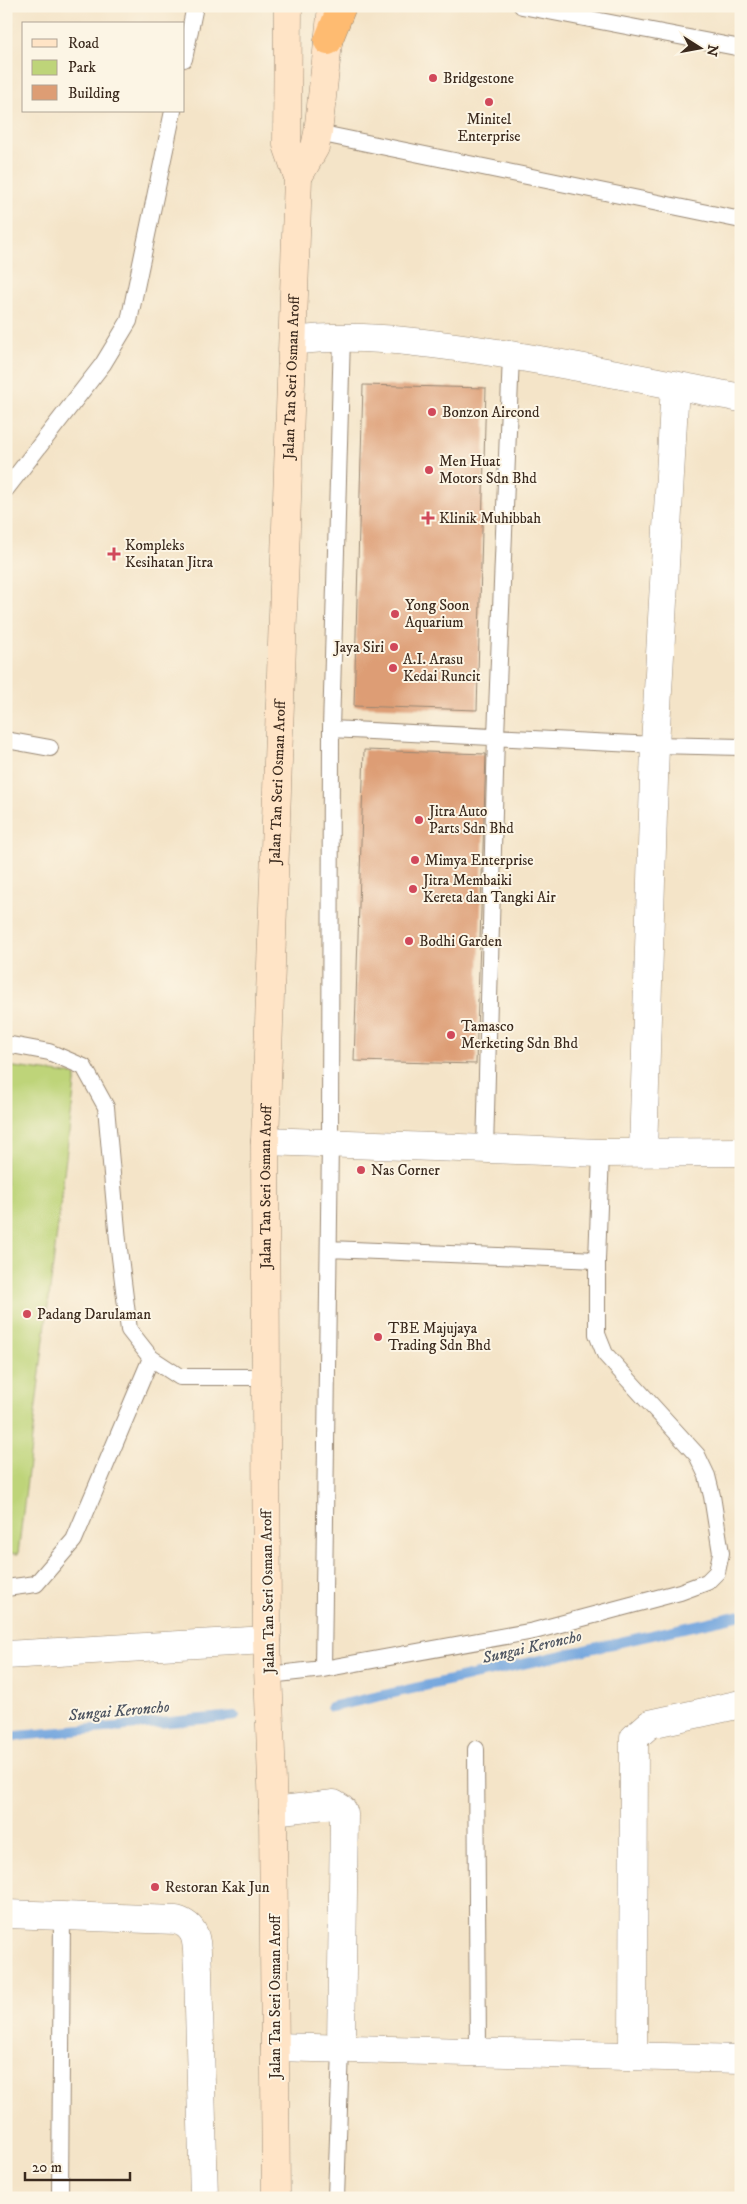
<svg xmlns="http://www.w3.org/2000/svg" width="747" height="2204" viewBox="0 0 747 2204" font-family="'IM FELL DW Pica',serif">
<rect width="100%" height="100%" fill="#fcf5e5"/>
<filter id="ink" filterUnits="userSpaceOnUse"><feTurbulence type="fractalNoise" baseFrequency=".02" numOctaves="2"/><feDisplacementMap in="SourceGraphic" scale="10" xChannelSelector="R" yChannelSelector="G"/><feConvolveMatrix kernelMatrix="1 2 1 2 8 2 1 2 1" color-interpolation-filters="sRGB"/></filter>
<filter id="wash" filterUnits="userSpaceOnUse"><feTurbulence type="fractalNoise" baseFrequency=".0096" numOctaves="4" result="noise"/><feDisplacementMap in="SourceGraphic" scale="20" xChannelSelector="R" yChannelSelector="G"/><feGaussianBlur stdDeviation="1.12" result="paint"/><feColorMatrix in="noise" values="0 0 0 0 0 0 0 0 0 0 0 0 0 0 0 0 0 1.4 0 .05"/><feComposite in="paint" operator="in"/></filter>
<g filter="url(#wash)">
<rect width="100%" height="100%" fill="#f4e4c8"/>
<path fill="#bed479" stroke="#7c7f4c" d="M6,1066L76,1075L18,1554L6,1553Z"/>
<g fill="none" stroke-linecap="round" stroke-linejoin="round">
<path stroke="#72a5de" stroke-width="10" d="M331,1707L741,1615
M6,1737L235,1716"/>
</g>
<g id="blocks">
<path fill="#dd9d74" d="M363,385L486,388L477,710L354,706Z
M364,750L486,754L476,1064L354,1061Z"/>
</g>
</g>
<g filter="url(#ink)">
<use href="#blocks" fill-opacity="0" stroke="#988773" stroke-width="1"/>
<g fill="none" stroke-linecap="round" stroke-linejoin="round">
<defs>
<path id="service" d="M522,6L741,48
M184,59L195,6
M318,133L741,220
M6,489L103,364L129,321L173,111
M331,729L655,745L741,747
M6,740L50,748
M6,1044L49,1052L84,1067L106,1107L118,1241L129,1330L151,1358L180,1377H266
M485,1150L496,736L511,355
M329,1249L597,1260
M6,1588L36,1584L74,1540L151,1358
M323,1669L330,1142L331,729L342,337
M269,1675L323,1669L534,1631L680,1592L707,1582L717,1572L721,1553L712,1496L707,1476L697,1455L605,1354L597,1334V1260L601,1153
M476,1749L478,2051
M60,2198L62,1915
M336,2198L341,2048"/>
<path id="minor" d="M293,341C352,333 412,341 471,349C561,362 651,381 741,398
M265,1141L601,1153L741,1152
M643,1153L655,745L675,385
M6,1655L267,1640
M273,1811L334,1804L342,1809L344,1814L341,2048
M6,1914L176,1920C201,1927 196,1948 198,1970L204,2198
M275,2047L741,2059
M633,2056L634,1738L650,1724L741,1704"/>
<g id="secondary">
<path d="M298,177L315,147L318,133L331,16"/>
<path id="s1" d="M276,2198L273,1811L267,1640L265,1141L298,177L287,145L288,6"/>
</g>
<path id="trunk" d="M328,41L342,6"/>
</defs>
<use href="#service" stroke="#988773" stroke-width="18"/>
<use href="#minor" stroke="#988773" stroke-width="29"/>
<use href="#secondary" stroke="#988773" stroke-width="29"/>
<use href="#trunk" stroke="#988773" stroke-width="29"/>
<use href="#service" stroke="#fff" stroke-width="16"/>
<use href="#minor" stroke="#fff" stroke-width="28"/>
<use href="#secondary" stroke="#ffe4c6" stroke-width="28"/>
<use href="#trunk" stroke="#febb71" stroke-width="28"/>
</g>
</g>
<g fill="#d1495b" stroke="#fcf5e5" stroke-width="2">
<circle cx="433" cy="78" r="5"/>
<circle cx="489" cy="102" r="5"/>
<circle cx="432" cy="412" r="5"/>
<circle cx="429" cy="470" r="5"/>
<path d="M425.5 510.5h5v5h5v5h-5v5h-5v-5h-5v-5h5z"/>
<path d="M111.5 546.5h5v5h5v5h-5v5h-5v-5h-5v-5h5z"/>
<circle cx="395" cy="614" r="5"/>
<circle cx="394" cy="647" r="5"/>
<circle cx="393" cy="668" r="5"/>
<circle cx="419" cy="820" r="5"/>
<circle cx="415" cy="860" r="5"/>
<circle cx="413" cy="889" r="5"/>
<circle cx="409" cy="941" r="5"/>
<circle cx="451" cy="1035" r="5"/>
<circle cx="361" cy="1170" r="5"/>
<circle cx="27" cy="1314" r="5"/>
<circle cx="378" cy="1337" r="5"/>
<circle cx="155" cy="1887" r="5"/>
</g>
<g text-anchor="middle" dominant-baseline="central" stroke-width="4" stroke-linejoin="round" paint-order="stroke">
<g font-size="15" fill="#3b2a1e" stroke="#fcf5e5" text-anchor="start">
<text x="443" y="78">Bridgestone</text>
<text x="489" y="119" text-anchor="middle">Minitel<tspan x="489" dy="17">Enterprise</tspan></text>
<text x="442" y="412">Bonzon Aircond</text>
<text x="439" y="461">Men Huat<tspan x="439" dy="17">Motors Sdn Bhd</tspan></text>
<text x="439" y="518">Klinik Muhibbah</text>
<text x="125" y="545">Kompleks<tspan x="125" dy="17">Kesihatan Jitra</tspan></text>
<text x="405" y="605">Yong Soon<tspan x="405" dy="17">Aquarium</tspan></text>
<text x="384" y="647" text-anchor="end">Jaya Siri</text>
<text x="403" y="659">A.I. Arasu<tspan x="403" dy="17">Kedai Runcit</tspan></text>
<text x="429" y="811">Jitra Auto<tspan x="429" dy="17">Parts Sdn Bhd</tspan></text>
<text x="425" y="860">Mimya Enterprise</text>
<text x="423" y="880">Jitra Membaiki<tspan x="423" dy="17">Kereta dan Tangki Air</tspan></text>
<text x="419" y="941">Bodhi Garden</text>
<text x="461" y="1026">Tamasco<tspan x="461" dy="17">Merketing Sdn Bhd</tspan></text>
<text x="371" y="1170">Nas Corner</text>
<text x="37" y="1314">Padang Darulaman</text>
<text x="388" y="1328">TBE Majujaya<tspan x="388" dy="17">Trading Sdn Bhd</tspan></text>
<text x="165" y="1887">Restoran Kak Jun</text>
</g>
<g font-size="15" fill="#3b2a1e" stroke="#fcf5e5">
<text stroke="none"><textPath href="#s1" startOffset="1821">Jalan Tan Seri Osman Aroff</textPath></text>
<text stroke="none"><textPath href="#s1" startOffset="1416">Jalan Tan Seri Osman Aroff</textPath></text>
<text stroke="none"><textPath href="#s1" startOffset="1011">Jalan Tan Seri Osman Aroff</textPath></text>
<text transform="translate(268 1592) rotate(-91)">Jalan Tan Seri Osman Aroff</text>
<text transform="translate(275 1997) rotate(-90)">Jalan Tan Seri Osman Aroff</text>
</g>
<g font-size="16" font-style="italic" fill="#4e5561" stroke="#fcf5e5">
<text transform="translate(532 1647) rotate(-13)">Sungai Keroncho</text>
<text transform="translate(119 1711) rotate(-5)">Sungai Keroncho</text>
</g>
</g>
<rect width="747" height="2204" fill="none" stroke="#fcf5e5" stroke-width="25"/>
<rect x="22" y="22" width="162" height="90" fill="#fcf5e5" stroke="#afa495"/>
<rect x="32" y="39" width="25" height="8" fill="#ffe4c6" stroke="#afa495"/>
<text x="68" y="48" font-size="15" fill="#3b2a1e">Road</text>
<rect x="32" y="60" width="25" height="15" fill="#bed479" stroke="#afa495"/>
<text x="68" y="72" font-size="15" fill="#3b2a1e">Park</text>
<rect x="32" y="85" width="25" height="15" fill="#dd9d74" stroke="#afa495"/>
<text x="68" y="98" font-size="15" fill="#3b2a1e">Building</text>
<g transform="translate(700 48) rotate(101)" stroke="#fcf5e5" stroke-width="4" paint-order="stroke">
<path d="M0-4L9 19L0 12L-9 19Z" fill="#3b2a1e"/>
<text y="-8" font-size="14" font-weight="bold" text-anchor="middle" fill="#3b2a1e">N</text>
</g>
<path d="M25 2172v8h105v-8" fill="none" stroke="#3b2a1e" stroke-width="2.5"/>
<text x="32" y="2172" font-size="15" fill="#3b2a1e" stroke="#fcf5e5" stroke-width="4" paint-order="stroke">20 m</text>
</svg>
